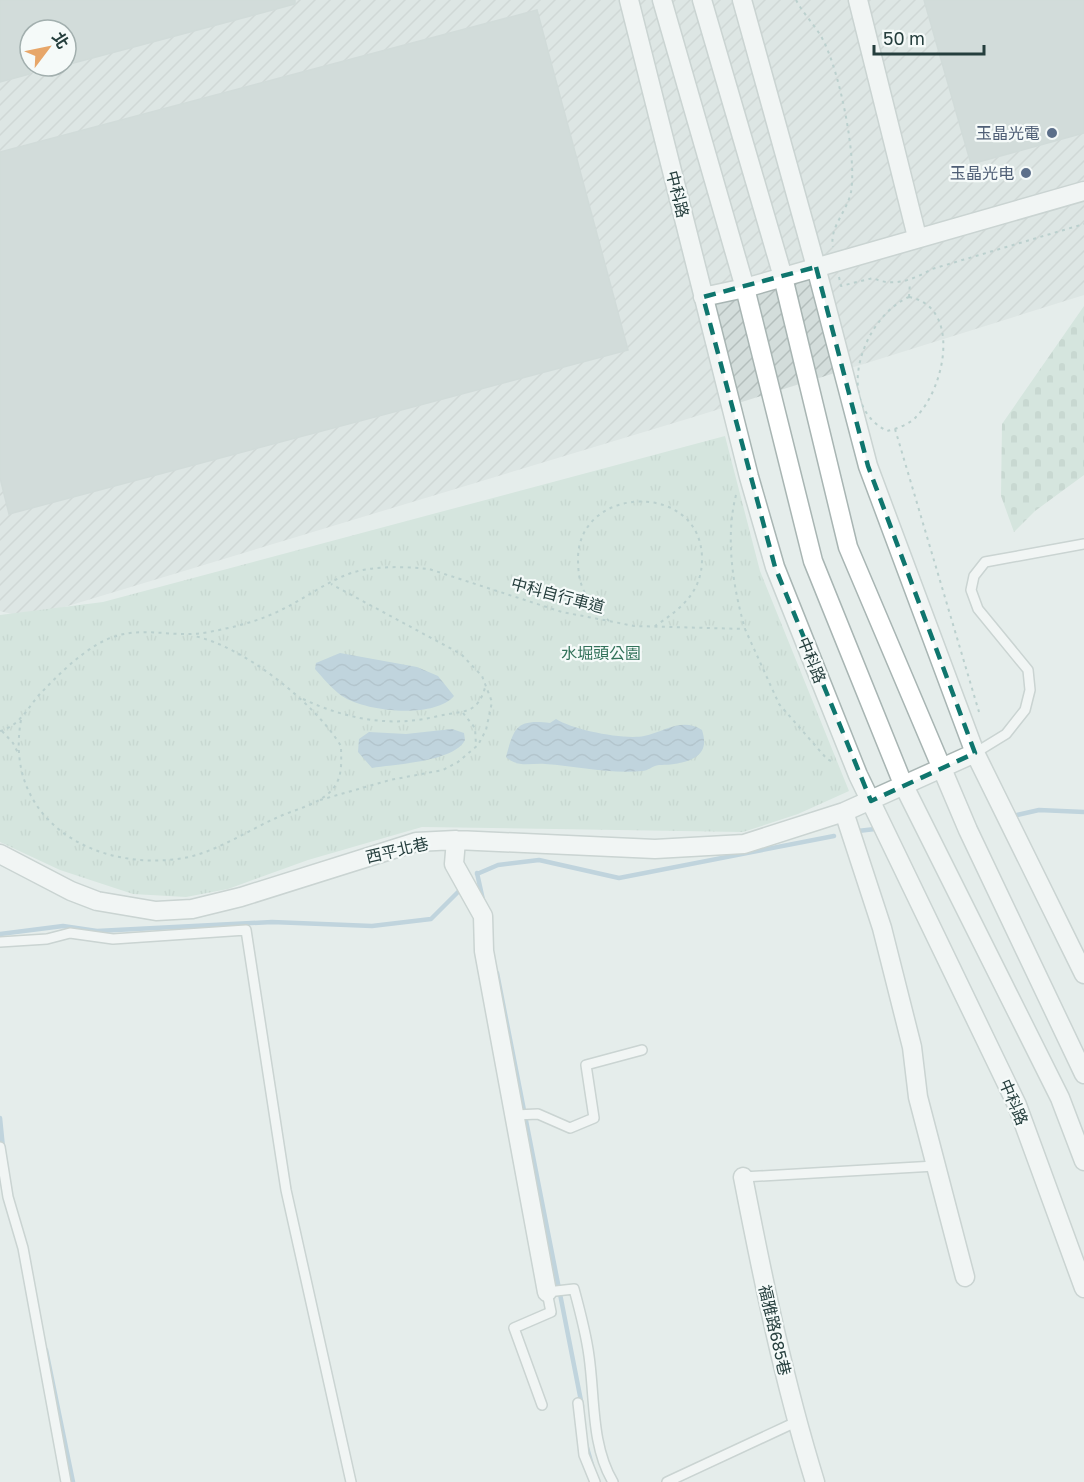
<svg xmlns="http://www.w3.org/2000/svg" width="1084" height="1482" viewBox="0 0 1084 1482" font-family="'Golos Text','Noto Sans TC',sans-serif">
<defs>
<pattern id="industrial-furrows" width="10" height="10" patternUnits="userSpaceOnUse" patternTransform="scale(1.5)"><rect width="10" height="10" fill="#d3dddb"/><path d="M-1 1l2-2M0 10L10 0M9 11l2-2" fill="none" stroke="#b5bfbd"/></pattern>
<pattern id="cemetery-stones" width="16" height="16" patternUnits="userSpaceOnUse" patternTransform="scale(1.5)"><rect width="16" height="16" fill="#c0dcce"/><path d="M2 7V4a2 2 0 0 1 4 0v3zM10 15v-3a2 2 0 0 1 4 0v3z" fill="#a5beb2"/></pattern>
<pattern id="park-tufts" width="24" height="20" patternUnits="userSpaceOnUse" patternTransform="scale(1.5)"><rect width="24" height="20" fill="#c0dcce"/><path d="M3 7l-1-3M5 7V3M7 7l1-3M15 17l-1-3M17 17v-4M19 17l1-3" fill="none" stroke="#a5beb2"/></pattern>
<pattern id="water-waves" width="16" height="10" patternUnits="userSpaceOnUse" patternTransform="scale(1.5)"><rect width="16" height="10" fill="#92b6cd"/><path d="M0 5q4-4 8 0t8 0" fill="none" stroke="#7795a8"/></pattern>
</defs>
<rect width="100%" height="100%" fill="#e5edeb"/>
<path fill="url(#industrial-furrows)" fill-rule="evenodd" d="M0,0H1084V295L697,416L28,618L0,611ZM30,30H66V66H30Z"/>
<path fill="url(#cemetery-stones)" d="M1084,306V475L1035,511L1014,532L1001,496L1002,424Z"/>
<path fill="url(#park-tufts)" d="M725,436L760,571L849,791L798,814L743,832L422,827L308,860L228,889L186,897L133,894L60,870L0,842V615L103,602Z"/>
<path fill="url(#water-waves)" d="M340,653L417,667L438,676L454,696C434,719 366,712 342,696C332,689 323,678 315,669L316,663Z
M556,719C573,730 624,740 644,736C664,732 682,717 702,730C704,737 706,745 701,752C693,763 671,765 659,765C652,766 648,771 642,771C609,774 577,766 545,764C531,763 517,768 506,757C514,728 516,719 550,723Z
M452,729L464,733L465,740C454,762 395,764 372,768L358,752L359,739L369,732L406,734Z"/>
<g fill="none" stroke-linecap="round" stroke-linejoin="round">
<path stroke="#92b6cd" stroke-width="4.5" d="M1017,815L1039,810L1084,812
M858,831L875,829
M477,873L483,900
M477,874L498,865L539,860L619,878L834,836
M0,934L63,926L97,931L272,922L372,926L431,919L459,891
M497,973L582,1406
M0,1118L3,1148
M46,1350L73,1482
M586,1444L592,1465"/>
</g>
<path fill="#bac8c5" stroke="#b8c6c4" stroke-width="1.5" d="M0,0H295V4L66,65V30H30V74L0,82Z
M924,0H1084V133L971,164Z
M537,10L628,350L9,514L0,478V152Z"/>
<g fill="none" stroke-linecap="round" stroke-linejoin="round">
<defs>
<path id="service" d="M975,753L1006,734L1025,710L1030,690L1028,670L978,609L971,590L974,576L985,562L1084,544
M0,942L47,939L70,933L113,939L246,930L286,1190L351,1482
M515,1115L538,1114L570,1128L594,1118L586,1065L642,1050
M0,1147L8,1197L23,1248L66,1482
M743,1177L935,1166
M578,1403L584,1455L595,1482
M542,1405L514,1328L551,1312L547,1292L574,1289C580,1311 586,1333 589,1356C595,1398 591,1445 613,1482
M667,1482L796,1422"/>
<path id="minor" d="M629,0L749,477L775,567L858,775L1017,1105L1084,1288
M742,0L816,267L868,466L975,753L1084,974
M858,0L917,237
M703,297L745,288L1084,191
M844,812L882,928L912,1047L918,1097L965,1277
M456,840L454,864L483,916L484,951L547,1292
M0,854L71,891L97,901L156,911L192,909L241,897L416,842L456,840L655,849L744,844L844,812L975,753
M743,1177C763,1280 784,1382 815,1482"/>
<path id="tertiary" d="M662,0L745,288L813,561L903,784L1060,1098L1084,1161
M702,0L783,277L848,547L968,830L1084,1074"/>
</defs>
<use href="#service" stroke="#a8b5b3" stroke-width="12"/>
<use href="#minor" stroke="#a8b5b3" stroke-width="21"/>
<use href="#tertiary" stroke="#a8b5b3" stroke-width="21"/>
<path stroke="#88aeab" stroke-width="2" stroke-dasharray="3 4.5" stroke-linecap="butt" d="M796,0C804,15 817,27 824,42C840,74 857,157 851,192C847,212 829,227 833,247
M839,277L841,286L873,278C894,288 914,279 932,269L1084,224
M909,297C962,307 945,388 916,417C910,424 896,429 887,431C832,403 863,317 909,297Z
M909,297L910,282
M895,429L979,712
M736,495C725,538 733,587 745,629
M609,621C601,612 591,604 585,593C579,582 578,570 578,558C579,484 702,481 702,559C702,592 681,609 655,626
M303,699C346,719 391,728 438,716C464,710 478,716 486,684
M463,713L475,728L476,745
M21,720C3,820 95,873 184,858C216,852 247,831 276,818C295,809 323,804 335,786C343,774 341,759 341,746C315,703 243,646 194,636
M0,731C19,726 27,709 39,695C56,677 77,656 98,644C137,621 170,640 209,632C235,627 260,621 283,609C310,596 339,572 369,569C388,566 410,567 429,569L562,612L609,621L634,626L745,629L779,704L827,759L835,763
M2,731L13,743L19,755
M320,800L390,780L443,770L458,762L478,745L486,730L492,702L482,676L461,654L331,584"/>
<use href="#service" stroke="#fff" stroke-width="9"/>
<use href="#minor" stroke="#fff" stroke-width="18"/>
<use href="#tertiary" stroke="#fff" stroke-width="18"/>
</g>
<path d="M0 0H1084V1482H0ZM816,267L868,466L975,753L871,801L775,567L703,297Z" fill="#e5edeb" fill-opacity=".55" fill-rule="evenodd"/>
<path fill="none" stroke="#0f766e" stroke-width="4.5" stroke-dasharray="12 8" stroke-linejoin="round" d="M816,267L868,466L975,753L871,801L775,567L703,297Z"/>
<g fill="#5c6f8a" stroke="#f5faf9" stroke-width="2">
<circle cx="1052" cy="133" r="6"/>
<circle cx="1026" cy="173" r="6"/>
</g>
<g text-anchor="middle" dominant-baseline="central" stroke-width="4.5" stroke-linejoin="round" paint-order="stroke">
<g font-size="16" fill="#4e5e75" stroke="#f5faf9" text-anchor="end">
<text x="1040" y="133">玉晶光電</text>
<text x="1014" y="173">玉晶光电</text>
</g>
<g font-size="16" fill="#253e3d" stroke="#f5faf9">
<text transform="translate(678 194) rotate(76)">中科路</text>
<text transform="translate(558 595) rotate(15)">中科自行車道</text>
<text transform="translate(812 660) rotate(68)">中科路</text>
<text transform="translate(397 850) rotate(-13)">西平北巷</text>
<text transform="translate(1014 1102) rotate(67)">中科路</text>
<text transform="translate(775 1330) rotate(77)">福雅路685巷</text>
</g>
<g font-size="16" fill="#32725a" stroke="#f5faf9">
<text x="601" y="653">水堀頭公園</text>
</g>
</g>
<g transform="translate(48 48) rotate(58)"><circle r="28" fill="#f5faf9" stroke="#a2afae" stroke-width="1.5"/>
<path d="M0-4.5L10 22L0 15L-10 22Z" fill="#e7a669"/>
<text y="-9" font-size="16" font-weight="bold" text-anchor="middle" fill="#253e3d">北</text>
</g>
<path d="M874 45v9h110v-9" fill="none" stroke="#253e3d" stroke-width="3"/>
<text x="883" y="45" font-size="18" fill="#253e3d" stroke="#f5faf9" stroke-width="4.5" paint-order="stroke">50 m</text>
</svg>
